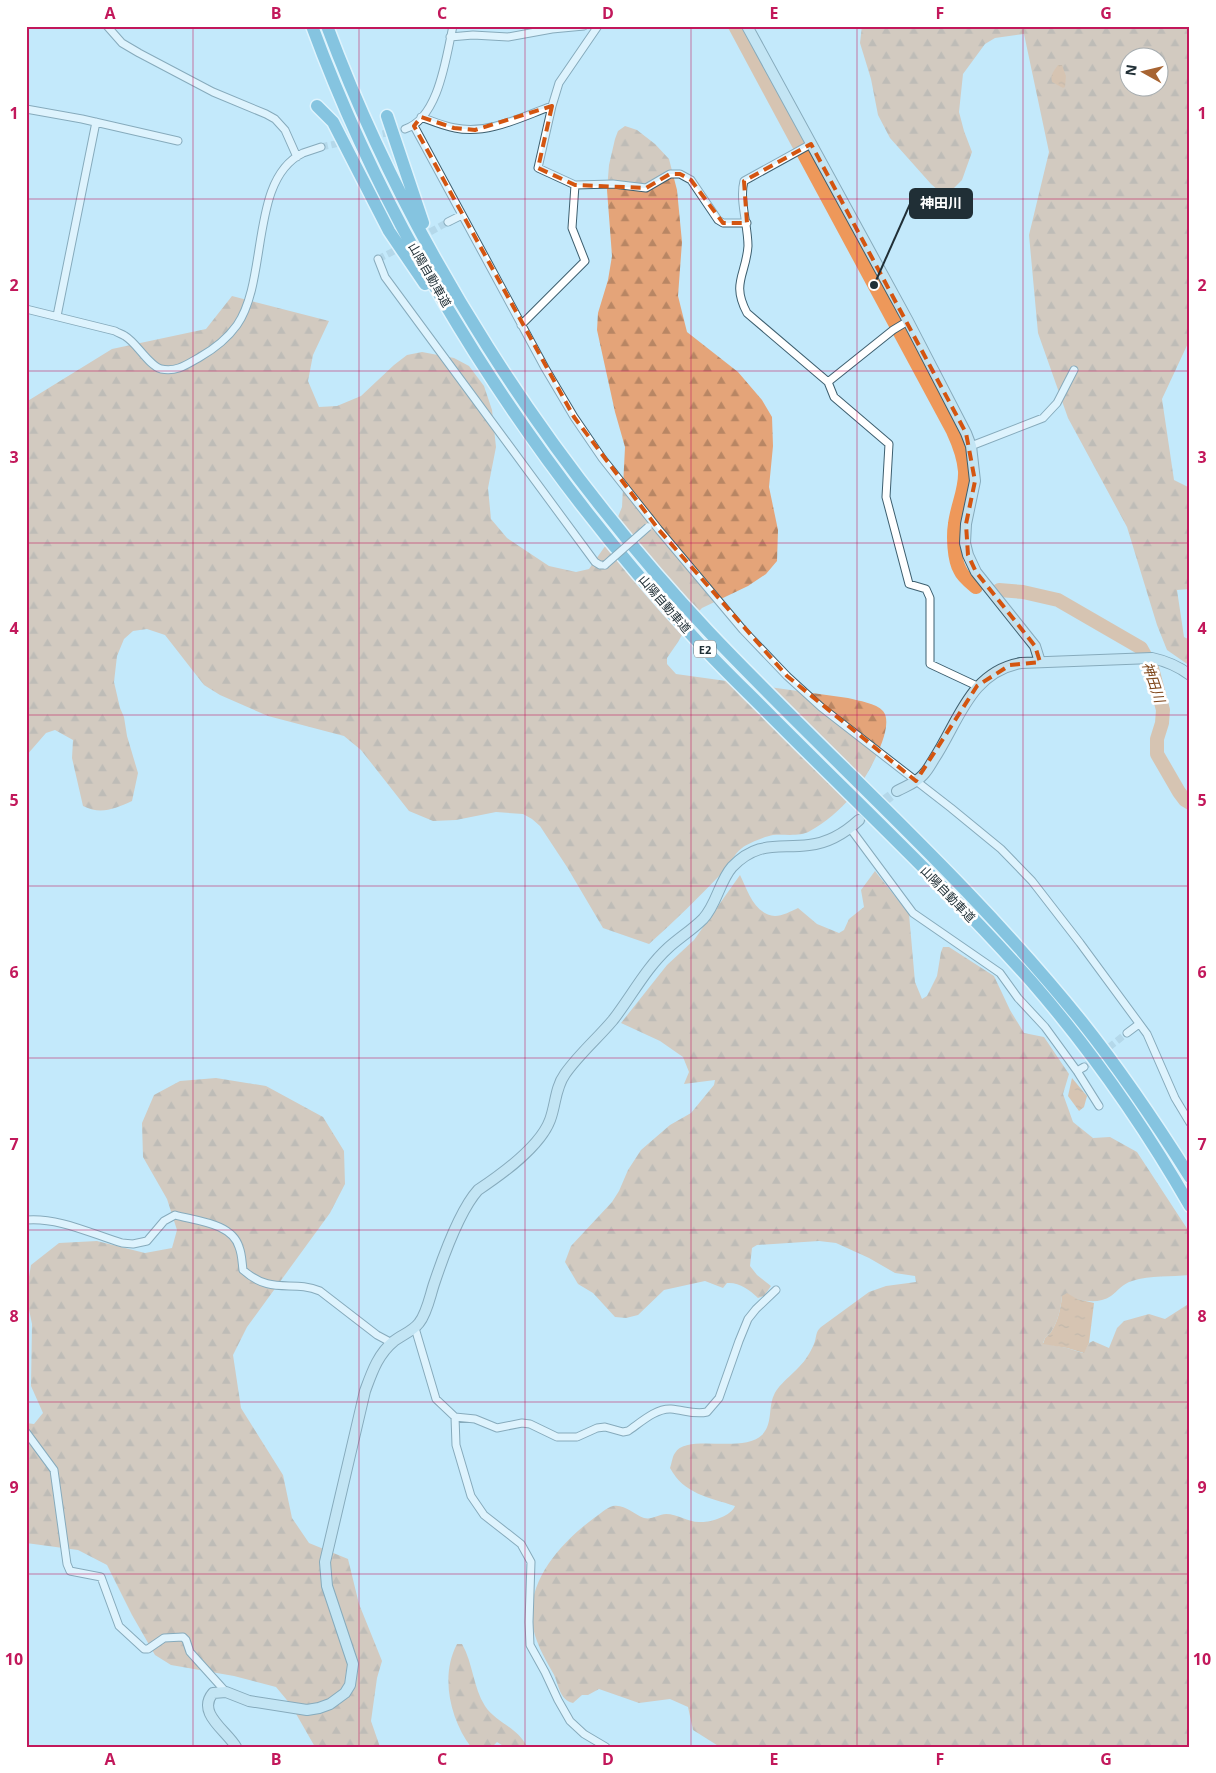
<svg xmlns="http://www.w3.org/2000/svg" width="1216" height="1773" viewBox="0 0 1216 1773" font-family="'Open Sans','Noto Sans JP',sans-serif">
<defs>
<pattern id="forest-firs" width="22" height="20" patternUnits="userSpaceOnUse" patternTransform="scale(1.25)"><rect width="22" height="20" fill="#e4a479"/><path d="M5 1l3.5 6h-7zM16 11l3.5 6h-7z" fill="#b88664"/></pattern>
<pattern id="water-ripples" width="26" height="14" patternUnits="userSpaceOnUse" patternTransform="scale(1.25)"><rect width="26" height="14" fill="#ee985a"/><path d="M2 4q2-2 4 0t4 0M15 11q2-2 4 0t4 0" fill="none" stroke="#c07c4b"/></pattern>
</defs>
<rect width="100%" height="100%" fill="#c3e9fb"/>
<path fill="url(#forest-firs)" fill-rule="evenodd" d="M862,26H1190V339L1162,399L1174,480L1190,488V589L1177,590L1184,637L1190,640V666L1167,650L1157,625L1127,527L1068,418L1038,333L1029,235L1049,152L1024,34L995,38L985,44L963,74L959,112L964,131L972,152L962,180L954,188L939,191L931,184L890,138L878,115L871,79L860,43ZM1128,58H1158V88H1128Z
M625,126L637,130L655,144L669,159L677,190L682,242L678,296L687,332L738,372L762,400L772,417L773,446L769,487L778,530L777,561L766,574L748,586L702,608L691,619L678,642L667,658V664L676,674L848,698C859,701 876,703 883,711C897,727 863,784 851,797C840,810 826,822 810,831C800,837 785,834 773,835C766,836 747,844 742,848C734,854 729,865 723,872C699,897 675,921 649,944L603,928L567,867L540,826L532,819L523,814L496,812L456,820L433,821L409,811L361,750L344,736L268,716L220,695L204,685L165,635L147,629L133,631L124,639L117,656L114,682L120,708L124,717L127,736L138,773L132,801C114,809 101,815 83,806L72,758L73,740L55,730L46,733L26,756V402L112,349L206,329L232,296L329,321L313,355L308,381L319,407L337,406L361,396L394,365L407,355L422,352L454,358L469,366L484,386L492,410L496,447L488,488L491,519L507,538L549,566L576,572L589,569L608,542L622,507L625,447L615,412L597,330L598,313L608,280L612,256L607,190L609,165L615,139L618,131Z
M875,871L909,914L915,982L922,999L927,996L937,976L941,952L943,947H949L994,976L1010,1010L1024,1033L1044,1037L1069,1074L1063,1094L1073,1122L1093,1138L1110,1137L1137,1152L1188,1230L1190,1237V1275C1171,1277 1151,1275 1132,1281C1122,1284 1118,1291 1111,1296C1096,1306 1078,1299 1062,1296C1061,1309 1056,1331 1045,1338L1043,1343L1067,1348L1083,1353L1089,1343L1093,1341L1109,1348L1117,1328L1124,1321L1149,1314L1165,1319L1190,1303V1747H720L693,1730L688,1707L670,1699L639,1703L599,1689L588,1695H582L573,1703C559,1700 559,1684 553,1673C544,1657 534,1640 532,1621C528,1578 562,1542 594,1518C599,1515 607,1507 613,1506C625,1504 633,1514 644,1518C652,1520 659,1514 666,1514C677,1514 688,1522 699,1522C710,1523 731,1516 735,1506C708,1497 684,1494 670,1468C672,1463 672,1457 675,1453C686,1433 743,1454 762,1435C773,1424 768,1407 774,1395C778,1384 800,1369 807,1357C810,1353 812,1348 814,1344C817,1337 815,1332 821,1327L869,1292L886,1286L916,1282L915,1276L895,1273L869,1258L836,1243L819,1241L757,1245L752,1248L750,1266L757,1275L771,1286L764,1296L758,1298C750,1290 739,1282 727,1283L723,1288L705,1281L664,1290L638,1315L626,1318L615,1317L593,1293L578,1284L565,1262L571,1246L612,1202L619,1191L628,1170L641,1150L670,1125L691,1113L714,1085L715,1080L684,1084L689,1072L683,1057L660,1041L621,1023L667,965L694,940L740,875C748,891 754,914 775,916C782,916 792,911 798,908L817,924L839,933L844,930L849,919L864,907L861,890Z
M216,1078L266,1086L323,1117L344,1151L345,1184L330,1213L247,1327L233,1355L241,1408L283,1475L292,1518L309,1543L348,1559L359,1604L382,1661L377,1678L371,1721L380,1747H315L291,1705L276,1687L234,1676L171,1665L155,1655L132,1615L107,1565L78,1550L26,1543V1423L34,1424L43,1413L31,1386L32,1324L26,1295L31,1265L59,1243L97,1241L145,1253L172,1248L177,1230L167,1199L143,1157L142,1123L154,1095L180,1081Z
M457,1644H462C473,1663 473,1687 485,1706C496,1723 518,1727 527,1747H505L497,1742L492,1747H471C450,1719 440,1676 457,1644Z"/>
<path fill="url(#water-ripples)" d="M1058,65H1062L1066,76L1065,87L1063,88L1052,82C1050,74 1054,71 1058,65Z
M1072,1078L1087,1096L1084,1107L1079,1111L1068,1096Z
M1067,1293L1077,1299L1094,1303L1089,1343L1084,1353L1067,1348L1043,1344L1045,1338C1056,1331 1061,1309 1062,1296Z"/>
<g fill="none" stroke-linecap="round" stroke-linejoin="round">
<path stroke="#ee985a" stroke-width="14" d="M735,26L953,431C959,444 964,457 965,471C966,490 957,506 955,524C953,536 954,560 960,570C963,577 970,582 976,587
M999,590L1023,592L1058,600L1141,648L1152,668L1163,710L1162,723L1157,739V754L1179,792L1185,800L1190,803"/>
<path stroke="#a2c4d4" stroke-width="7" stroke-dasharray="7 3.5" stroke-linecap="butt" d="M321,147L405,129
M421,237L448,222
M378,259L402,247
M1084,1067L1127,1033"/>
<path stroke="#a2c4d4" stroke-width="10" stroke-dasharray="10 5" stroke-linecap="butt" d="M859,820L897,791"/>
<defs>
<path id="street" d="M107,26L122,43L139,53L213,92L266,114L275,119L285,130L297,157
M598,26L559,83L552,106L538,168L575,185L613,184L646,188L670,174H680L691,180L718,220L723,223H747
M450,37L473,35L508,37L552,29L584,26
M26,109L82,119L178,141
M421,117C432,121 443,126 455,128C488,135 521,117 552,106
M414,126L545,368L574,417L602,458L659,530L743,630L787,676L821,707L951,808L1001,849L1032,881L1080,943L1147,1034L1175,1098L1190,1123
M405,129C439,118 446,57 453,26
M811,144L744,181C739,200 748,225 748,246C746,275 731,283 747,313L828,382L834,397L889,444L886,497L909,584L926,589L930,598V664L977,686
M448,222L462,215
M378,259L385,277L595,562L600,565H605
M26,309L115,331C118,333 122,334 125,336C137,343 148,365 161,369C177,372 186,365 200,357C214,349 227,339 237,325C269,279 249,179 303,153C309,151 315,149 321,147
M57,316L96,122
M521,325L585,261L572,228L575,185
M828,382L893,330L908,321
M971,446L1043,418L1057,403L1074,370
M850,828L913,913L1000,973L1018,998L1045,1027L1077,1071L1099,1106
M1127,1033L1139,1024
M1077,1071L1084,1067
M26,1220C58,1217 92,1234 122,1243L133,1244L147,1241L164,1221L175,1215C196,1221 232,1223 239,1247C242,1254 242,1263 243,1270C272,1296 292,1279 320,1291L377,1335L392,1343
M415,1328L436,1399L455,1417L475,1419L497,1428L522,1423L530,1424L557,1437H577L597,1428L605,1427L623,1432L628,1431C640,1423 656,1408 671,1409C684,1410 694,1415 707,1412L719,1398L739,1341L748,1319L756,1309L776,1290
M455,1417L456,1445L471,1496L484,1515L521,1544L531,1562L529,1622L530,1645L545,1672L558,1700L570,1721L584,1734L606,1747
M26,1432L54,1470L67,1564L70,1571L101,1577L119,1626L144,1649H148L164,1638L183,1637L186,1640L190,1652L226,1692"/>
<path id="secondary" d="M747,26L908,321L966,433L971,446L975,481L966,524L965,543L968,555L976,572L1035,646L1040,662
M897,791C906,786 916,783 923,775C928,770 931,764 934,759C959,721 970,672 1021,663L1152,658C1166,661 1178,666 1190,675
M236,1747C227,1731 196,1713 213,1693L226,1692L249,1701L307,1710L319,1708L330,1704L345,1693L350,1685L353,1664L327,1586L325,1562L365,1391C372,1372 378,1354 394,1341C402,1335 413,1331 419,1323C427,1313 430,1296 434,1284C443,1257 460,1210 478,1190C502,1174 540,1147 550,1120C556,1104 555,1088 565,1074C579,1054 598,1038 613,1020C631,997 646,968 668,948C679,938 692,930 703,919C717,904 719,882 732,867C758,840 778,849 809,845C828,843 846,832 859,820"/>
<path id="highway" d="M312,26C395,251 534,466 697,641C719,665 742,687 765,710C854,800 947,887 1031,981C1091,1050 1144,1126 1190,1206
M327,26C410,248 547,460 709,632C833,763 969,881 1082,1022C1121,1071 1156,1123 1190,1177
M317,106L333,122L389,231L425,284
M387,116L423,223"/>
</defs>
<use href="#street" stroke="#3d5f6f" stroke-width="9"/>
<use href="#secondary" stroke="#3d5f6f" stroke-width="12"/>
<use href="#highway" stroke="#fff" stroke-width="15"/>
<use href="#street" stroke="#fff" stroke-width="7"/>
<use href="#secondary" stroke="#c4e0ec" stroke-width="10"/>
<use href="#highway" stroke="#3a98be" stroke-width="12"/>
<defs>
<path id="street-bridge" d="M605,565L648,527"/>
</defs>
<use href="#street-bridge" stroke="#3d5f6f" stroke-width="9" stroke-linecap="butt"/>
<use href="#street-bridge" stroke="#fff" stroke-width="7"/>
</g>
<path d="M0 0H1216V1773H0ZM552,106L538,168L575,185L646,188L670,174H680L691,180L723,223H747L744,181L811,144L966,433L975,481L966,524L968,555L976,572L1035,646L1040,662L1010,665L977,686L916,781L787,676L659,530L574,417L414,126L421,117L454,128L475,130Z" fill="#c3e9fb" fill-opacity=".55" fill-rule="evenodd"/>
<path fill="none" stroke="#d45510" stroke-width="4" stroke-dasharray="10 6" stroke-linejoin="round" d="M552,106L538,168L575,185L646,188L670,174H680L691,180L723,223H747L744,181L811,144L966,433L975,481L966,524L968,555L976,572L1035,646L1040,662L1010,665L977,686L916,781L787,676L659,530L574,417L414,126L421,117L454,128L475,130Z"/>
<path fill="none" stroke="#c2185b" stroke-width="1" stroke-opacity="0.55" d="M193,26V1747M359,26V1747M525,26V1747M691,26V1747M857,26V1747M1023,26V1747M26,199H1190M26,371H1190M26,543H1190M26,715H1190M26,886H1190M26,1058H1190M26,1230H1190M26,1402H1190M26,1574H1190"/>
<g text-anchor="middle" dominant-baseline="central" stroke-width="5" stroke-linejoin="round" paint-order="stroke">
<rect fill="#fff" stroke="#636d72" stroke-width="1" x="694" y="640.5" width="22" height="17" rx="4"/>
<g font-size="11" font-weight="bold" fill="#202f36">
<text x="705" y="649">E2</text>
</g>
<g font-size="12" fill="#202f36" stroke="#fff">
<text transform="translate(430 275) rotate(60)">山陽自動車道</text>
<text transform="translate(665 604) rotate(49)">山陽自動車道</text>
<text transform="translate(948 894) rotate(46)">山陽自動車道</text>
</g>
<g font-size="14" font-style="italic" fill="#7f471b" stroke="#fff">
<text transform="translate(1154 682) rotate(71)">神田川</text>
</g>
</g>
<path fill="none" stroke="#202f36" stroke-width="2" d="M874 285L910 204"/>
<circle fill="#202f36" stroke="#fff" stroke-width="2" cx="874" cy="285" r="5"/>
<rect fill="#202f36" stroke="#202f36" stroke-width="2" x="910" y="189" width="62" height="29" rx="5"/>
<g font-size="14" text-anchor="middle" font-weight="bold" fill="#fff">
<text x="941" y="208">神田川</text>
</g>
<rect width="1216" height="1773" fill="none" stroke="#ffffff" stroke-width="55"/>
<g transform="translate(1144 72) rotate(278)"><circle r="24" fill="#ffffff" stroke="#a6acaf"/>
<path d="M0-4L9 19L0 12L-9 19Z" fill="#a76432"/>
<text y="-8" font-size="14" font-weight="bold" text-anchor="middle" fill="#202f36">N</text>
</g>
<rect x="28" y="28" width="1160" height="1718" fill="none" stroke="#c2185b" stroke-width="2"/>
<g font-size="16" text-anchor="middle" font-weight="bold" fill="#c2185b">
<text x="110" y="19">A</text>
<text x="276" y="19">B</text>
<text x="442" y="19">C</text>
<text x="608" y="19">D</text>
<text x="774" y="19">E</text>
<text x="940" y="19">F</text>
<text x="1106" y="19">G</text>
<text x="14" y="119">1</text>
<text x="1202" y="119">1</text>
<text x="14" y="291">2</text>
<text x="1202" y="291">2</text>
<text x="14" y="463">3</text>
<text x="1202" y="463">3</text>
<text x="14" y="634">4</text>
<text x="1202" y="634">4</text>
<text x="14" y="806">5</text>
<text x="1202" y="806">5</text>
<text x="14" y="978">6</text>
<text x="1202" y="978">6</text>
<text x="14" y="1150">7</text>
<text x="1202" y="1150">7</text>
<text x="14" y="1322">8</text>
<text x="1202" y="1322">8</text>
<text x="14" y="1493">9</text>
<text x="1202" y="1493">9</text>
<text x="14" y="1665">10</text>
<text x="1202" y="1665">10</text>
<text x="110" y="1765">A</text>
<text x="276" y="1765">B</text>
<text x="442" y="1765">C</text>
<text x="608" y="1765">D</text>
<text x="774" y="1765">E</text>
<text x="940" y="1765">F</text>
<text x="1106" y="1765">G</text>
</g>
</svg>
